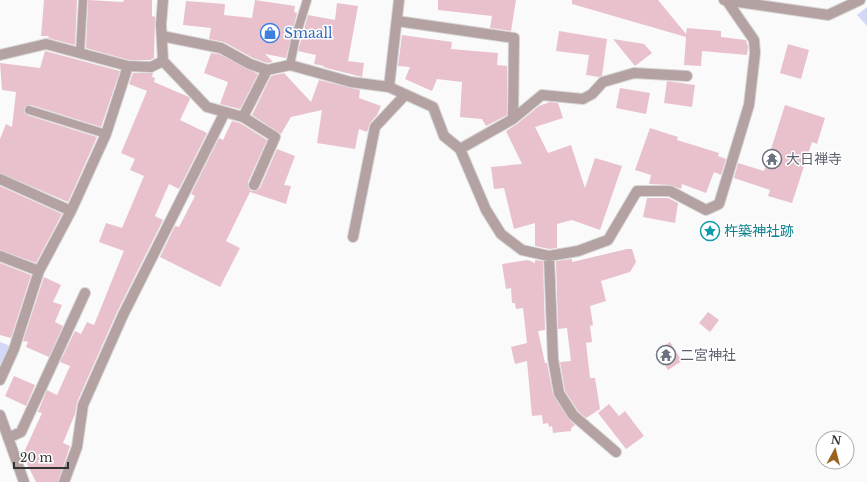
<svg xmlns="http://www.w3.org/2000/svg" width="867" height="482" viewBox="0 0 867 482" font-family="'Libre Baskerville','Noto Sans JP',serif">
<rect width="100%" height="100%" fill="#fafafb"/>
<path fill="#d3d8f9" d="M867,7V26L857,15Z
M0,342L10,346L0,373Z"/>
<path fill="#e8c1cd" d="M44,0H77L75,45L48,38L49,36H41Z
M88,0L123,2L124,0H152V16L155,17L154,58L150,60H129L86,48Z
M255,0L295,6L294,12L297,13L286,58L265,54L273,62L267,63L253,58L224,42L209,39L211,28L183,25L186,1L225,4L224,15L252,18Z
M438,0H516L511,31L490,28L492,16L438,10Z
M572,0H658L686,34L687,28L721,31V37L746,40L748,47L747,55L702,51L701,66L684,65L686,37L572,4Z
M337,3L358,6L348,61L364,63L362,77L323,67L324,66L314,64L316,55L298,51L308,15L335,20Z
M559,31L607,39L602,76L599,77L586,75L589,55L556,51Z
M402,35L452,42L451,49L498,53L497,65L507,66V115L486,126L482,119L460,117L462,82L437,79L432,91L405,79L410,67L398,66Z
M613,39L644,44L652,53L635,66Z
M788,44L809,50L801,79L780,73Z
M45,51L120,71L101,127L31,105L24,108V112L27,115L97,137L68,202L0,173V139L6,124L12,127L16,92L2,90L0,63L40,68Z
M211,53L219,54L258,74L240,109L220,104L228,82L204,73Z
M133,73H153L152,77L155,78L154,82L189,97L190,99L180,120L207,133L179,189L169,184L155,216L163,220L117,312L77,402L75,414L63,443L70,446L58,482H36L26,462L24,452L42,413L38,412L47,390L57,395L70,366L60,362L75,331L81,334L87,322L94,325L123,253L124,251L99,242L106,223L122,228L144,176L130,170L135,159L121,153L147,91L129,84Z
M284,73L311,102L319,80L360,90L359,98L381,106L377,115L370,123L367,132L359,129L355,149L317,143L322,110L291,117L281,134L252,115L271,76Z
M667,81L695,85L692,107L664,103Z
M620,88L650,93L646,114L616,108Z
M550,102L558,103L563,118L535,127L548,153L571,145L585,188L595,158L622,166L600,230L572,220L557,224V248L549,249L535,246V223L514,229L504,188L494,189L491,167L522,164L506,131L517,124L539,106Z
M785,105L825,118L817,144L812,142L792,203L768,196L770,190L734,178L738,163L764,171Z
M232,121L240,123L267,140L248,182V186L251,191H255L260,188L277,149L295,156L284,185L291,186L286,204L250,192L226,241L240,248L220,287L160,257L175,226L179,227L195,196L191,194L219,138L223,140Z
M650,128L678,137L677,140L719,153L718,156L726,159L721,175L714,172L706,193L682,184L681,189L670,185L649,184L651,175L635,170Z
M0,186L62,214L36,263L0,250Z
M647,198H668L678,203L675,223L643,217Z
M627,249H632L636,262L630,272L601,281L606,301L590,306L593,325L590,326L592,342L586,343L590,378H595L600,409L586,418L578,411L565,391L560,362L571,361L567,328L558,329L556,261L572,259V262Z
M528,260L535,263V260L543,261L545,330L538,331L545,363H547L553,394L568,418L575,425L571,428V431L553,433L552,426L549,427L548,423L543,424L542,415L532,416L527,361L515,364L511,347L527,343L523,308L516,309L515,303H512L511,288L506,289L502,264Z
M0,263L31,275L11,338L0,335Z
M44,277L61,285L53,302L62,305L55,322L63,326L49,357L26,347L28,342L23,341Z
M708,312L719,320L710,332L699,323Z
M670,342L682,361L668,370L656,351Z
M14,376L35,385L26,406L5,396Z
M609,404L619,416L625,411L644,436L626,449L598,413Z"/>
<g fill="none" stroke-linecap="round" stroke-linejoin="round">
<defs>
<path id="service" d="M80,53L83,0
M290,65L296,36L307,0
M29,110L106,134"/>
<path id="minor" d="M724,0L828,15L860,0
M397,21L514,38L513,119
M162,36L221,48L250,64L267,70
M0,55L46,44L128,66
M163,61L207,107L243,117L275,137L254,185
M389,87L399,0
M243,117L267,70L290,65L351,82L389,87L433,107L444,136L460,149L486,210L501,234L522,250L549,256L578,251L608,240L637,191H670L706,210L719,204L749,105L755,53L754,40L727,1
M460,149L513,119L542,95L583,99L592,94L603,82L634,73L687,76
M0,179L71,211L106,134L128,66L151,67L163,61L161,24L163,0
M353,237L375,127L405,95
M0,256L39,271
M549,256L553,359L559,393L573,415L616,452
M0,380L14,349L39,271L71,211
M0,415L24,482
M8,438L21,432L85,293
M64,482L77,447L83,405L123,315L225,112"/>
</defs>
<use href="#service" stroke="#d6d6d7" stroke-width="10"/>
<use href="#minor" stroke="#d6d6d7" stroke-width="12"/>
<use href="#service" stroke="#b4a1a2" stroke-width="8"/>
<use href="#minor" stroke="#b4a1a2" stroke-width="10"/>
</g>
<defs>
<symbol id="shop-ring" viewBox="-11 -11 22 22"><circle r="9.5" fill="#fff" stroke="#3f7fe0" stroke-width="1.5"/><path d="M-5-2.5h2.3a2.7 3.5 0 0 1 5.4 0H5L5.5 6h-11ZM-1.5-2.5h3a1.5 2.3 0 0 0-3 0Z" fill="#3f7fe0"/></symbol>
<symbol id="temple-ring" viewBox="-11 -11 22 22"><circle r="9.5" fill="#fff" stroke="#6b7280" stroke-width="1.5"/><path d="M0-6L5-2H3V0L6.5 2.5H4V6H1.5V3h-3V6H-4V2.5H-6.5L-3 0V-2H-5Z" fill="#6b7280"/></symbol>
<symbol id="sight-ring" viewBox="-11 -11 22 22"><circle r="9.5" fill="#fff" stroke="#0f9aa8" stroke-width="1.5"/><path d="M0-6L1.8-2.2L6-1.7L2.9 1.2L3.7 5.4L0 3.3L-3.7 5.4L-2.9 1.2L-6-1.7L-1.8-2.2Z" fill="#0f9aa8"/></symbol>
</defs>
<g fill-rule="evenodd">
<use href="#shop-ring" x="259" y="22" width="22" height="22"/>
<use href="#temple-ring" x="761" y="148" width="22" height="22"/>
<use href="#sight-ring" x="699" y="220" width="22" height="22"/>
<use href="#temple-ring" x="655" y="344" width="22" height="22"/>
</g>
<g text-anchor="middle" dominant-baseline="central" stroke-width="3" stroke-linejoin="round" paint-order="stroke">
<g font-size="14" fill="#366cbe" stroke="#fff" text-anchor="start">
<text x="284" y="33">Smaall</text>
</g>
<g font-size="14" fill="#5b616d" stroke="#fff" text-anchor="start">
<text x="786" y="159">大日禅寺</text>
<text x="680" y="355">二宮神社</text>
</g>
<g font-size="14" fill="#0d838f" stroke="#fff" text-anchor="start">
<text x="724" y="231">杵築神社跡</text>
</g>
</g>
<g transform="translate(835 450) rotate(7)"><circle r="19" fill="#ffffff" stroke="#adadad"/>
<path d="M0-3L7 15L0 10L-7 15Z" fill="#9b641e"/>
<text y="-6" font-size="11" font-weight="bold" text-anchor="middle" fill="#333333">N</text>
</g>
<path d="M14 462v6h54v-6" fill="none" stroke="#333333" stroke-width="2"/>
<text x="20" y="462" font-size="12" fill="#333333" stroke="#ffffff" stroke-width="3" paint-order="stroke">20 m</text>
</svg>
